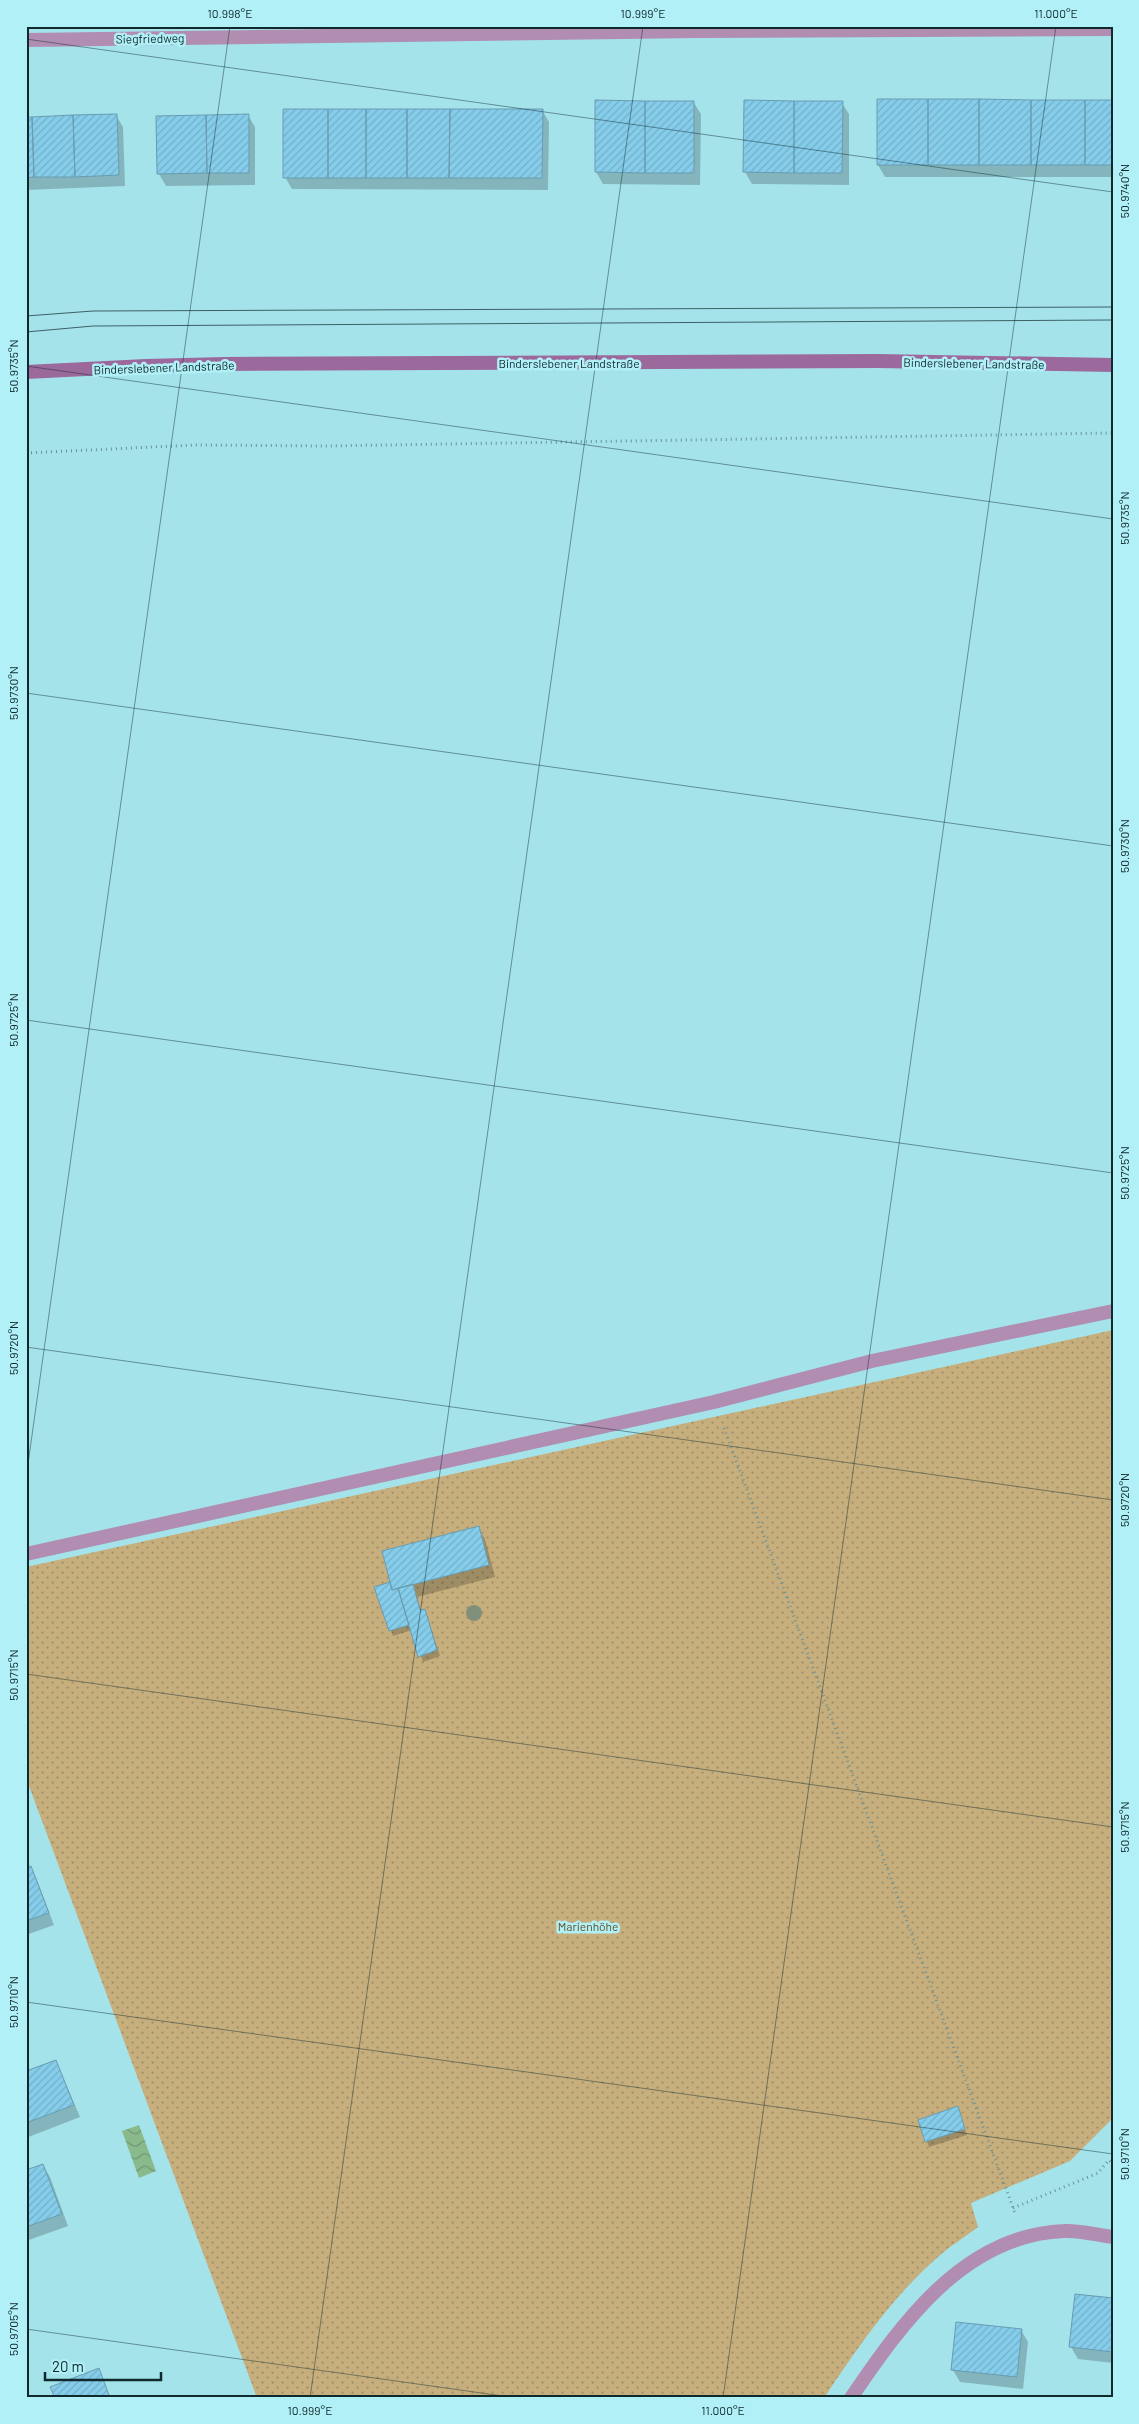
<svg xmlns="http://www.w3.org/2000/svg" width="1139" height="2424" viewBox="0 0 1139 2424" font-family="Barlow,sans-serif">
<defs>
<pattern id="garden-dots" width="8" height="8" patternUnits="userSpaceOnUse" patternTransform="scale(1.25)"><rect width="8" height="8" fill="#c6af7d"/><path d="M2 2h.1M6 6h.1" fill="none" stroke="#9f8e67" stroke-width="1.8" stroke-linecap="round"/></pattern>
<pattern id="water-waves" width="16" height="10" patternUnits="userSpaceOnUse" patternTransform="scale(1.25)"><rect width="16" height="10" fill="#8aba8c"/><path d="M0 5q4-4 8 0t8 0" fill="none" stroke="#6f9773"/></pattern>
<pattern id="building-hatch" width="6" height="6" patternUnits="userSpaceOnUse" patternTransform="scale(1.25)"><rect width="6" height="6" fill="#85cdea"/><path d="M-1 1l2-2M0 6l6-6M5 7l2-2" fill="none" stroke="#72b0c9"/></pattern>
</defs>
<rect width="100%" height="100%" fill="#a5e3eb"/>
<path fill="url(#garden-dots)" d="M1113,1330V2118L1070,2161L971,2203L978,2227C965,2237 950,2246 938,2257C892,2297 858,2347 824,2398H257L26,1778V1567Z"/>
<path fill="url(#water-waves)" d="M139,2125L156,2171L139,2178L122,2131Z"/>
<path fill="#0003" d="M1113,101V177H885L878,165Z
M597,102L694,103L701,114L700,185L603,184L596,172Z
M842,103L849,114V185L752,184L745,172Z
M542,110L549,122L548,190L292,189L285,177Z
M116,115L123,127L125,186L26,190V118Z
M248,115L255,127V185L166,186L159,174L157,117Z
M478,1528L485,1539L495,1577L417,1597L421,1611L424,1610L427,1616L440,1656L423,1662L412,1630L393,1636L376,1588L389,1584Z
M31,1868L37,1880L54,1925L26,1935V1869Z
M56,2061L80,2117L26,2138V2072Z
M957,2108L967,2135L929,2147L919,2120Z
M43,2165L50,2177L68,2226L26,2241V2171Z
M1113,2300V2363L1078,2359L1071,2347Z
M1021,2330L1028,2342L1023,2389L960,2382L953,2370Z
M98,2370L111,2398H56Z"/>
<path fill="url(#building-hatch)" stroke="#689cb1" d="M877,99H928V165H877Z
M928,99H979V165H928Z
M979,99L1031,100V165H979Z
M595,100L645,101V173L595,172Z
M744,100L794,101V173L743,172Z
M1031,100H1085V165H1031Z
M1085,100H1113V165H1085Z
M645,101H694V173H645Z
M794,101H843L842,173H794Z
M283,109H328V178H283Z
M328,109H366V178H328Z
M366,109H407V178H366Z
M407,109H450L449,178H407Z
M450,109H543L542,178H449Z
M117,114L119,175L75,177L73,115Z
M249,114V173H207L206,115Z
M73,115L75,177H34L32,117Z
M206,115L207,173L157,174L156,116Z
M26,117H32L34,177L26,178Z
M479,1526L489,1565L392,1590L382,1551Z
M390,1582L392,1590L398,1588L409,1625L389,1631L374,1587Z
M413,1584L420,1610L425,1609L437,1650L418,1657L398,1588Z
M31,1866L49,1913L26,1921V1868Z
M56,2060L74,2105L26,2123V2071Z
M958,2106L965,2129L925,2142L918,2120Z
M43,2164L62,2214L26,2227V2170Z
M1075,2294L1113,2298V2352L1069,2347Z
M956,2322L1022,2329L1017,2377L951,2370Z
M99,2368L110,2398H55L50,2387Z"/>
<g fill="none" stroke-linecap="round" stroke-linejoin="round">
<path stroke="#66949a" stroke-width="3" stroke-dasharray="1 4" stroke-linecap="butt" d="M26,453L195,445L326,446L1113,433
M724,1428L1015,2213
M1013,2208L1098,2173L1109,2160L1113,2164"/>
<path stroke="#b08db1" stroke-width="14" d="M26,1554L714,1402L872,1361L1113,1311"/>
<path stroke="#b08db1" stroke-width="14" d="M26,40L698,31L1113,29
M851,2398C902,2323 964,2235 1064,2231C1079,2230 1097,2235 1113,2237"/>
<path stroke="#9c699d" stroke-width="14" d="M26,372L146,366L225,364L878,361L1113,365"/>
<path stroke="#3c6165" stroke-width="1" d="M26,316L93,311L1113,307
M26,332L93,326L1113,320"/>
</g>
<circle fill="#80907b" cx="474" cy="1613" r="8"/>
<path fill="none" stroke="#0f292c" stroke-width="1" stroke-opacity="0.45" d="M26,39L1113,192M26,366L1113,519M26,693L1113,846M26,1020L1113,1173M26,1347L1113,1500M26,1478L230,26M26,1674L1113,1827M26,2002L1113,2154M26,2329L517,2398M310,2398L643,26M723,2398L1056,26"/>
<g text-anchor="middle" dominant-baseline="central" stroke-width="5" stroke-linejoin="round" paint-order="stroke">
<g font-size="12" fill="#0f292c" stroke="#b2f0f8">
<text transform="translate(150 38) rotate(-1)">Siegfriedweg</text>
<text x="569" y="363">Binderslebener Landstraße</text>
<text transform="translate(974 363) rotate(1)">Binderslebener Landstraße</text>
<text transform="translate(164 367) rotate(-2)">Binderslebener Landstraße</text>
</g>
<g font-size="12" fill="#614d20" stroke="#b2f0f8">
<text x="588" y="1926">Marienhöhe</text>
</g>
</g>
<rect width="1139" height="2424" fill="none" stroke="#b2f0f8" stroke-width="55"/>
<path d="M45 2372v8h116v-8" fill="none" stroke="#0f292c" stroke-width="2.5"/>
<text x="52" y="2372" font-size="15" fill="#0f292c" stroke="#b2f0f8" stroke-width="4" paint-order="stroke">20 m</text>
<rect x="28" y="28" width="1084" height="2368" fill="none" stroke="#0f292c" stroke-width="2"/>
<g font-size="12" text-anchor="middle" fill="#0f292c">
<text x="230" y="18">10.998°E</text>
<text x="643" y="18">10.999°E</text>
<text x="1056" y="18">11.000°E</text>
<text transform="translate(1125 191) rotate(-90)" y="4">50.9740°N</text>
<text transform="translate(14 366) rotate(-90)" y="4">50.9735°N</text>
<text transform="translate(1125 518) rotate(-90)" y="4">50.9735°N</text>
<text transform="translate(14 693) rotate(-90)" y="4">50.9730°N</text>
<text transform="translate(1125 846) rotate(-90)" y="4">50.9730°N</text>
<text transform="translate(14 1020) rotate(-90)" y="4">50.9725°N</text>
<text transform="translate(1125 1173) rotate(-90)" y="4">50.9725°N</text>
<text transform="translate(14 1348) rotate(-90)" y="4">50.9720°N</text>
<text transform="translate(1125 1500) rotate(-90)" y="4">50.9720°N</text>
<text transform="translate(14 1675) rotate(-90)" y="4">50.9715°N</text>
<text transform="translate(1125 1827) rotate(-90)" y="4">50.9715°N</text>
<text transform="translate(14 2002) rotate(-90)" y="4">50.9710°N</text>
<text transform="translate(1125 2154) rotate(-90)" y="4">50.9710°N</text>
<text transform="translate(14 2329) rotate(-90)" y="4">50.9705°N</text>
<text x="310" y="2415">10.999°E</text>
<text x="723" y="2415">11.000°E</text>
</g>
</svg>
